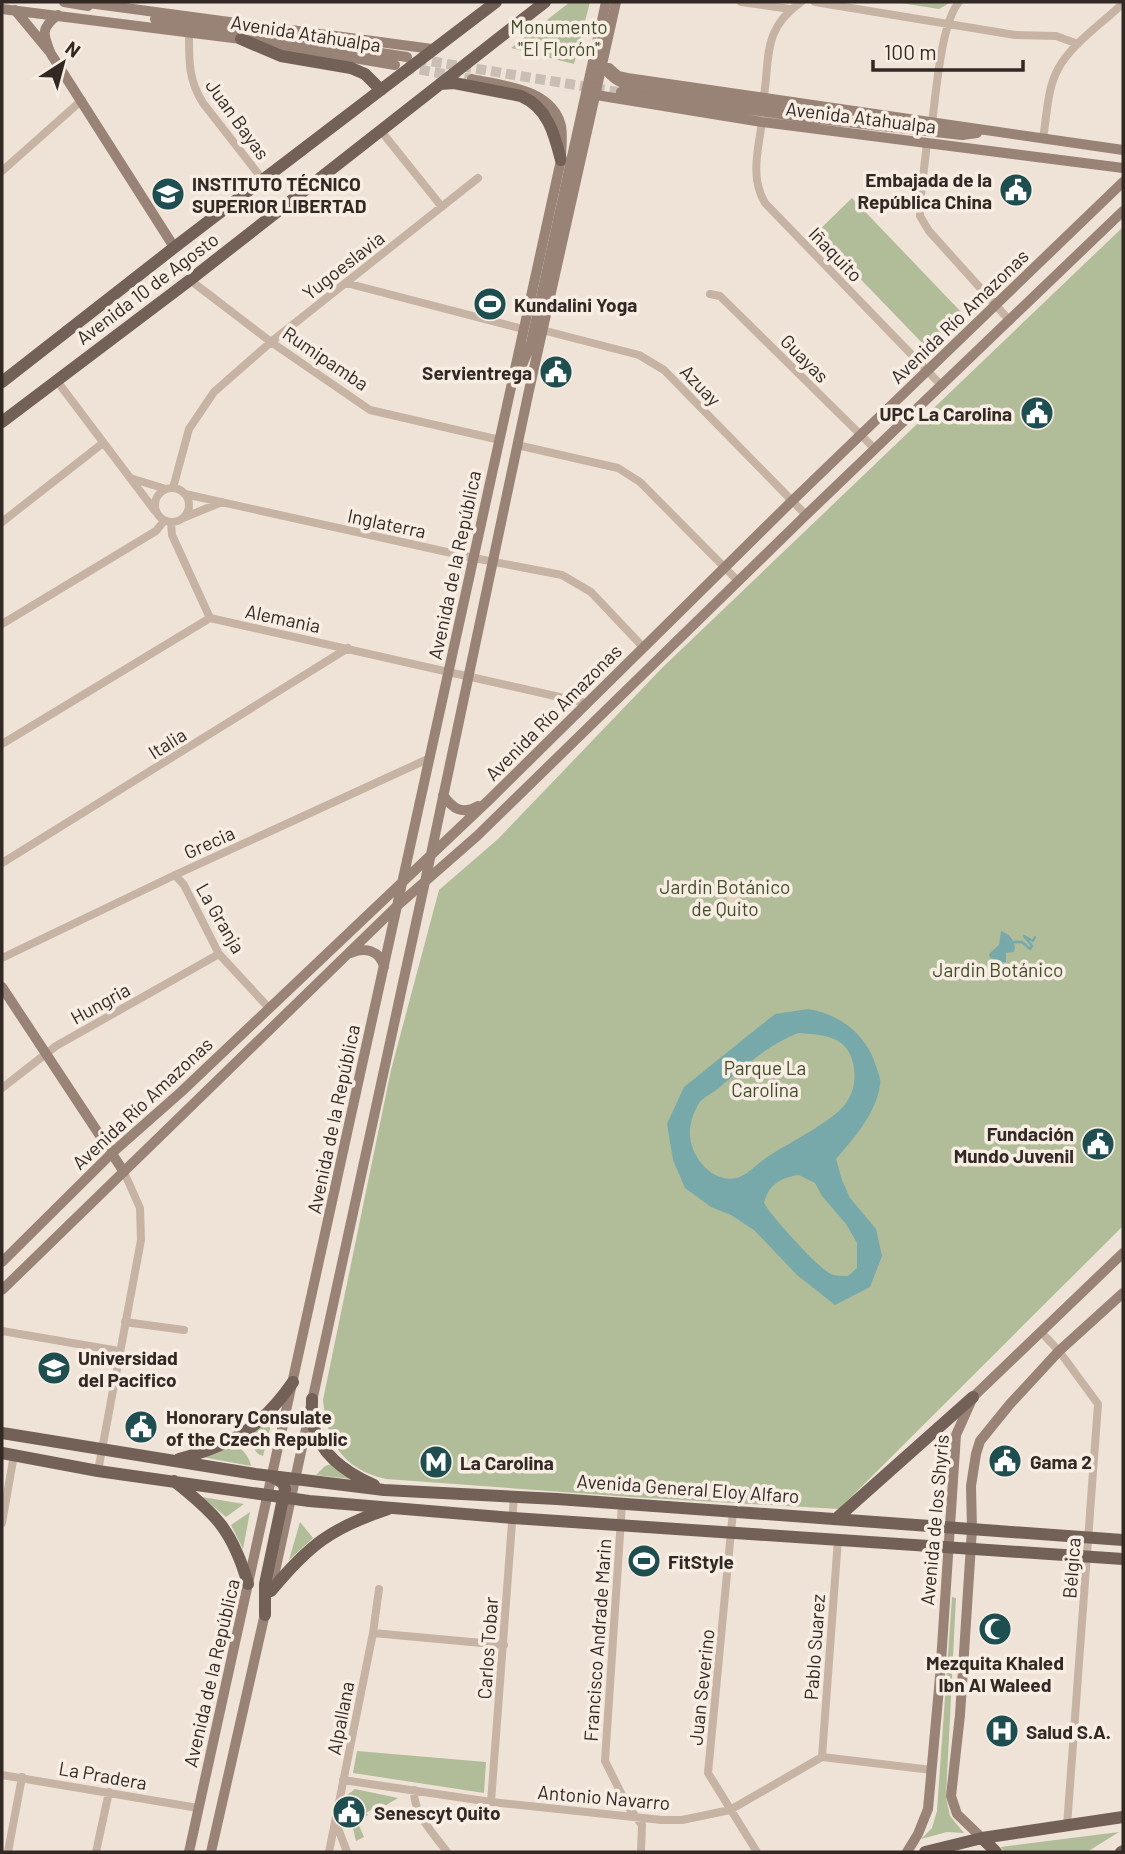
<svg xmlns="http://www.w3.org/2000/svg" width="1125" height="1854" viewBox="0 0 1125 1854" font-family="Barlow,sans-serif">
<rect width="100%" height="100%" fill="#efe3d7"/>
<path fill="#b1bc99" d="M570,2H590L574,64L511,48Z
M895,2H951L939,9Z
M852,198L964,315L928,349L816,233Z
M1123,227V1226L839,1509L631,1497L386,1479C343,1469 327,1443 323,1400L391,1070L439,890L498,839L662,668Z
M274,1413L263,1456L258,1454L248,1442L249,1437Z
M236,1446C243,1449 250,1458 251,1466L202,1457Z
M332,1464L351,1479L316,1475L325,1466Z
M202,1497L244,1504L226,1517Z
M250,1512L243,1549L231,1525Z
M300,1522L313,1538L289,1560Z
M952,1597L956,1598L946,1797L950,1816L964,1833L947,1832L921,1839L932,1828L937,1811Z
M357,1751L486,1762L484,1793L353,1773Z
M355,1789L398,1798L378,1810L376,1807L366,1813L368,1815L357,1821L364,1837L356,1841L346,1799L347,1795Z
M1119,1832L1087,1852H1004L1001,1847Z"/>
<path fill="#e6d4bf" d="M725,885L730,895L736,893L740,896L739,903L734,905L735,913L730,917L726,915L728,902L723,887Z"/>
<path fill="#78a9aa" fill-rule="evenodd" d="M1001,931C1011,934 1017,944 1014,952L1006,953V962L997,964L994,959L990,958L989,954L999,945Z
M808,1009C841,1014 868,1036 877,1069C879,1074 881,1080 880,1085C876,1114 854,1138 836,1159L842,1180L850,1198L876,1229L882,1256L870,1287L835,1305L797,1275L754,1230L731,1215L711,1207L685,1188L673,1160L667,1124L684,1087L775,1014ZM798,1033C822,1035 847,1035 853,1063C856,1076 855,1091 846,1103C836,1119 789,1143 772,1154C763,1159 755,1167 747,1173C717,1194 683,1153 691,1123C692,1117 696,1108 699,1103C704,1097 714,1092 720,1087C745,1066 768,1045 798,1033ZM799,1175L815,1183L822,1196L846,1224L857,1243V1268L848,1276C842,1276 836,1276 831,1274C817,1267 772,1217 764,1203C769,1184 780,1178 799,1175Z"/>
<g fill="none" stroke-linecap="round" stroke-linejoin="round">
<path stroke="#78a9aa" stroke-width="2.5" d="M1014,942H1022L1030,949L1032,946L1024,936L1033,941L1035,937"/>
<path stroke="#c9beb3" stroke-width="10" stroke-dasharray="10 5" stroke-linecap="butt" d="M417,59L618,92
M405,67L472,79"/>
<path stroke="#c6b3a4" stroke-width="8" d="M741,2L790,9
M815,2L1015,35L1056,36L1078,44
M189,33C189,59 188,80 203,103L263,180
M764,96C770,54 763,29 801,2
M762,122C758,150 750,178 765,203L942,386
M932,123C936,94 941,23 959,2
M381,131L442,207
M1043,138C1047,116 1047,89 1058,69C1072,43 1102,24 1123,3
M927,143L920,203V216L929,231L1010,321
M2,171L82,100
M190,280L271,342L370,410L500,440
M346,283L523,329
M710,294L720,296L875,449
M542,330L639,355L664,370L806,515
M57,381L155,511
M517,445L618,468L640,482L738,581
M130,478L166,489
M155 505a17 17 0 1 1 34 0a17 17 0 1 1-34 0Z
M173,488L189,429L214,392L271,342L478,178
M185,494L474,558L562,575L591,592L643,647
M183,518L222,502
M2,522L103,443
M171,522L172,535L210,618
M2,624L156,531L164,521
M2,744L210,618L586,703
M2,863L348,648
M175,875L184,885L219,954L269,1008
M2,958L175,875L430,758
M2,1088L56,1046L219,954
M125,1322L184,1330
M2,1331L119,1351
M1042,1333L1059,1351L1098,1404L1067,1826
M98,1471L141,1240L140,1208L124,1172
M622,1504L605,1761L627,1805L642,1825L641,1852
M733,1511L708,1773L757,1852
M2,1523L14,1455
M373,1633L504,1645
M822,1757L838,1539
M2,1775L198,1808
M343,1780L491,1802L662,1820H682L730,1810L822,1757L932,1770
M414,1790C413,1814 434,1834 447,1852
M491,1802L514,1496
M336,1823L347,1852
M8,1852L22,1777
M96,1852L109,1792
M329,1852L373,1633L379,1589"/>
<path stroke="#998276" stroke-width="10" d="M64,2L88,6
M81,2L432,49
M2,9L241,39L395,65
M15,10L49,51
M58,15C40,28 43,35 51,54L174,247
M155,19L236,32
M256,34L407,57
M609,68L618,76L627,78L1123,150
M621,92L810,118L962,135L977,133
M596,95L762,122L1123,168
M520,370L530,346
M443,795C453,809 462,815 478,806
M351,953C365,947 380,950 384,967
M2,987L124,1172
M2,1262L113,1152L181,1092L490,799L792,501L1123,182
M2,1290L397,906L477,836L806,515L1123,211
M271,1590L431,854L528,395L616,2
M982,1838L957,1814L951,1796L960,1715L972,1529L971,1486L976,1454L980,1441L1010,1404L1059,1351L1123,1293
M189,1852L561,160C561,149 563,137 561,126C552,88 502,86 472,79
M211,1852L266,1609
M907,1852L918,1834L928,1809L940,1677L956,1435L973,1397L1123,1253"/>
<path stroke="#736057" stroke-width="12" d="M241,39L281,56L351,68L365,74L381,90
M440,84L454,83L521,96C548,108 554,133 561,160
M2,382L180,243L496,2
M2,422L190,280L545,2
M312,1399C312,1409 311,1419 314,1428C322,1457 349,1474 374,1485
M2,1433L255,1474L384,1490L557,1499L1123,1540
M2,1453L98,1471L309,1501L513,1518L1123,1559
M179,1459C232,1445 261,1428 293,1382
M174,1481C216,1514 233,1531 248,1584
M837,1518L973,1397
M271,1591C309,1545 331,1528 388,1509
M265,1615V1584L285,1489L283,1483L273,1477
M982,1838L996,1852
M925,1852L982,1838L1123,1817
M1121,1852L1123,1851"/>
<path stroke="#998276" stroke-width="10" d="M594,52C604,67 610,80 628,85L807,112
M531,343L606,2"/>
</g>
<defs>
<symbol id="civic-disc" viewBox="-11 -11 22 22"><circle r="9.5" fill="#1e4e50" stroke="#f7ede3"/><path d="M-.6-6.5H3V-4.5H.6V-3L4-1V1h2V6H-6V1h2V-1L-.6-3ZM-1.2 2.5V6h2.4V2.5Z" fill="#fff"/></symbol>
<symbol id="university-disc" viewBox="-11 -11 22 22"><circle r="9.5" fill="#1e4e50" stroke="#f7ede3"/><path d="M0-5L7-2L0 1L-7-2ZM-4 1L0 2.5L4 1V4Q0 6-4 4Z" fill="#fff"/></symbol>
<symbol id="stadium-disc" viewBox="-11 -11 22 22"><circle r="9.5" fill="#1e4e50" stroke="#f7ede3"/><path d="M0-5a6.5 5 0 1 0 0 10a6.5 5 0 1 0 0-10ZM-3.5-1.8h7v3.6h-7Z" fill="#fff"/></symbol>
<symbol id="metro-disc" viewBox="-11 -11 22 22"><circle r="9.5" fill="#1e4e50" stroke="#f7ede3"/><path d="M-5.5 5V-5H-3L0 0L3-5H5.5V5H3V-.5L0 4L-3-.5V5Z" fill="#fff"/></symbol>
<symbol id="mosque-disc" viewBox="-11 -11 22 22"><circle r="9.5" fill="#1e4e50" stroke="#f7ede3"/><path d="M3.5-4.9A6 6 0 1 0 3.5 4.9A5 5 0 1 1 3.5-4.9Z" fill="#fff"/></symbol>
<symbol id="hospital-disc" viewBox="-11 -11 22 22"><circle r="9.5" fill="#1e4e50" stroke="#f7ede3"/><path d="M-5-5h3v3.5h4V-5h3V5h-3V1.5h-4V5h-3Z" fill="#fff"/></symbol>
</defs>
<g fill-rule="evenodd">
<use href="#civic-disc" x="997" y="171" width="38" height="38"/>
<use href="#university-disc" x="149" y="175" width="38" height="38"/>
<use href="#stadium-disc" x="471" y="285" width="38" height="38"/>
<use href="#civic-disc" x="537" y="353" width="38" height="38"/>
<use href="#civic-disc" x="1018" y="394" width="38" height="38"/>
<use href="#civic-disc" x="1079" y="1125" width="38" height="38"/>
<use href="#university-disc" x="35" y="1349" width="38" height="38"/>
<use href="#civic-disc" x="122" y="1408" width="38" height="38"/>
<use href="#civic-disc" x="986" y="1442" width="38" height="38"/>
<use href="#metro-disc" x="417" y="1443" width="38" height="38"/>
<use href="#stadium-disc" x="625" y="1542" width="38" height="38"/>
<use href="#mosque-disc" x="976" y="1610" width="38" height="38"/>
<use href="#hospital-disc" x="983" y="1712" width="38" height="38"/>
<use href="#civic-disc" x="330" y="1793" width="38" height="38"/>
</g>
<g text-anchor="middle" dominant-baseline="central" stroke-width="7" stroke-linejoin="round" paint-order="stroke">
<g font-size="19" fill="#424e2b" stroke="#f7ede3">
<text x="559" y="26">Monumento<tspan x="559" dy="22">"El Florón"</tspan></text>
<text x="725" y="886">Jardin Botánico<tspan x="725" dy="22">de Quito</tspan></text>
<text x="998" y="969">Jardin Botánico</text>
<text x="765" y="1067">Parque La<tspan x="765" dy="22">Carolina</tspan></text>
</g>
<g font-size="19" fill="#322925" stroke="#f7ede3">
<text transform="translate(306 33) rotate(9)">Avenida Atahualpa</text>
<text transform="translate(861 117) rotate(7)">Avenida Atahualpa</text>
<text transform="translate(238 119) rotate(54)">Juan Bayas</text>
<text transform="translate(836 254) rotate(46)">Iñaquito</text>
<text transform="translate(343 265) rotate(-38)">Yugoeslavia</text>
<text transform="translate(147 288) rotate(-37)">Avenida 10 de Agosto</text>
<text transform="translate(959 316) rotate(-44)">Avenida Río Amazonas</text>
<text transform="translate(326 358) rotate(34)">Rumipamba</text>
<text transform="translate(805 358) rotate(45)">Guayas</text>
<text transform="translate(701 385) rotate(46)">Azuay</text>
<text transform="translate(387 523) rotate(12)">Inglaterra</text>
<text transform="translate(454 565) rotate(-78)">Avenida de la República</text>
<text transform="translate(283 618) rotate(12)">Alemania</text>
<text transform="translate(553 712) rotate(-45)">Avenida Río Amazonas</text>
<text transform="translate(167 743) rotate(-32)">Italia</text>
<text transform="translate(209 842) rotate(-24)">Grecia</text>
<text transform="translate(221 918) rotate(60)">La Granja</text>
<text transform="translate(100 1003) rotate(-29)">Hungria</text>
<text transform="translate(142 1103) rotate(-43)">Avenida Río Amazonas</text>
<text transform="translate(333 1119) rotate(-78)">Avenida de la República</text>
<text transform="translate(688 1488) rotate(4)">Avenida General Eloy Alfaro</text>
<text transform="translate(934 1520) rotate(-85)">Avenida de los Shyris</text>
<text transform="translate(1071 1568) rotate(-86)">Bélgica</text>
<text transform="translate(597 1640) rotate(-86)">Francisco Andrade Marin</text>
<text transform="translate(814 1647) rotate(-86)">Pablo Suarez</text>
<text transform="translate(487 1648) rotate(-86)">Carlos Tobar</text>
<text transform="translate(211 1673) rotate(-77)">Avenida de la República</text>
<text transform="translate(701 1687) rotate(-84)">Juan Severino</text>
<text transform="translate(340 1718) rotate(-79)">Alpallana</text>
<text transform="translate(103 1775) rotate(10)">La Pradera</text>
<text transform="translate(604 1797) rotate(5)">Antonio Navarro</text>
</g>
<g font-size="19" font-weight="bold" fill="#322925" stroke="#f7ede3" text-anchor="start">
<text x="992" y="179" text-anchor="end">Embajada de la<tspan x="992" dy="22">República China</tspan></text>
<text x="192" y="183">INSTITUTO TÉCNICO<tspan x="192" dy="22">SUPERIOR LIBERTAD</tspan></text>
<text x="514" y="304">Kundalini Yoga</text>
<text x="532" y="372" text-anchor="end">Servientrega</text>
<text x="1012" y="413" text-anchor="end">UPC La Carolina</text>
<text x="1074" y="1133" text-anchor="end">Fundación<tspan x="1074" dy="22">Mundo Juvenil</tspan></text>
<text x="78" y="1357">Universidad<tspan x="78" dy="22">del Pacifico</tspan></text>
<text x="166" y="1416">Honorary Consulate<tspan x="166" dy="22">of the Czech Republic</tspan></text>
<text x="1030" y="1461">Gama 2</text>
<text x="460" y="1462">La Carolina</text>
<text x="668" y="1561">FitStyle</text>
<text x="995" y="1662" text-anchor="middle">Mezquita Khaled<tspan x="995" dy="22">Ibn Al Waleed</tspan></text>
<text x="1026" y="1731">Salud S.A.</text>
<text x="374" y="1812">Senescyt Quito</text>
</g>
</g>
<rect width="1125" height="1854" fill="none" stroke="#322925" stroke-width="7"/>
<g transform="translate(63 63) rotate(36)" stroke="#f7ede3" stroke-width="5" paint-order="stroke">
<path d="M0-5L12 26L0 18L-12 26Z" fill="#322925"/>
<text y="-10" font-size="19" font-weight="bold" text-anchor="middle" fill="#322925">N</text>
</g>
<path d="M873 60v10h150v-10" fill="none" stroke="#322925" stroke-width="3.5"/>
<text x="884" y="60" font-size="21" fill="#322925" stroke="#f7ede3" stroke-width="5" paint-order="stroke">100 m</text>
</svg>
